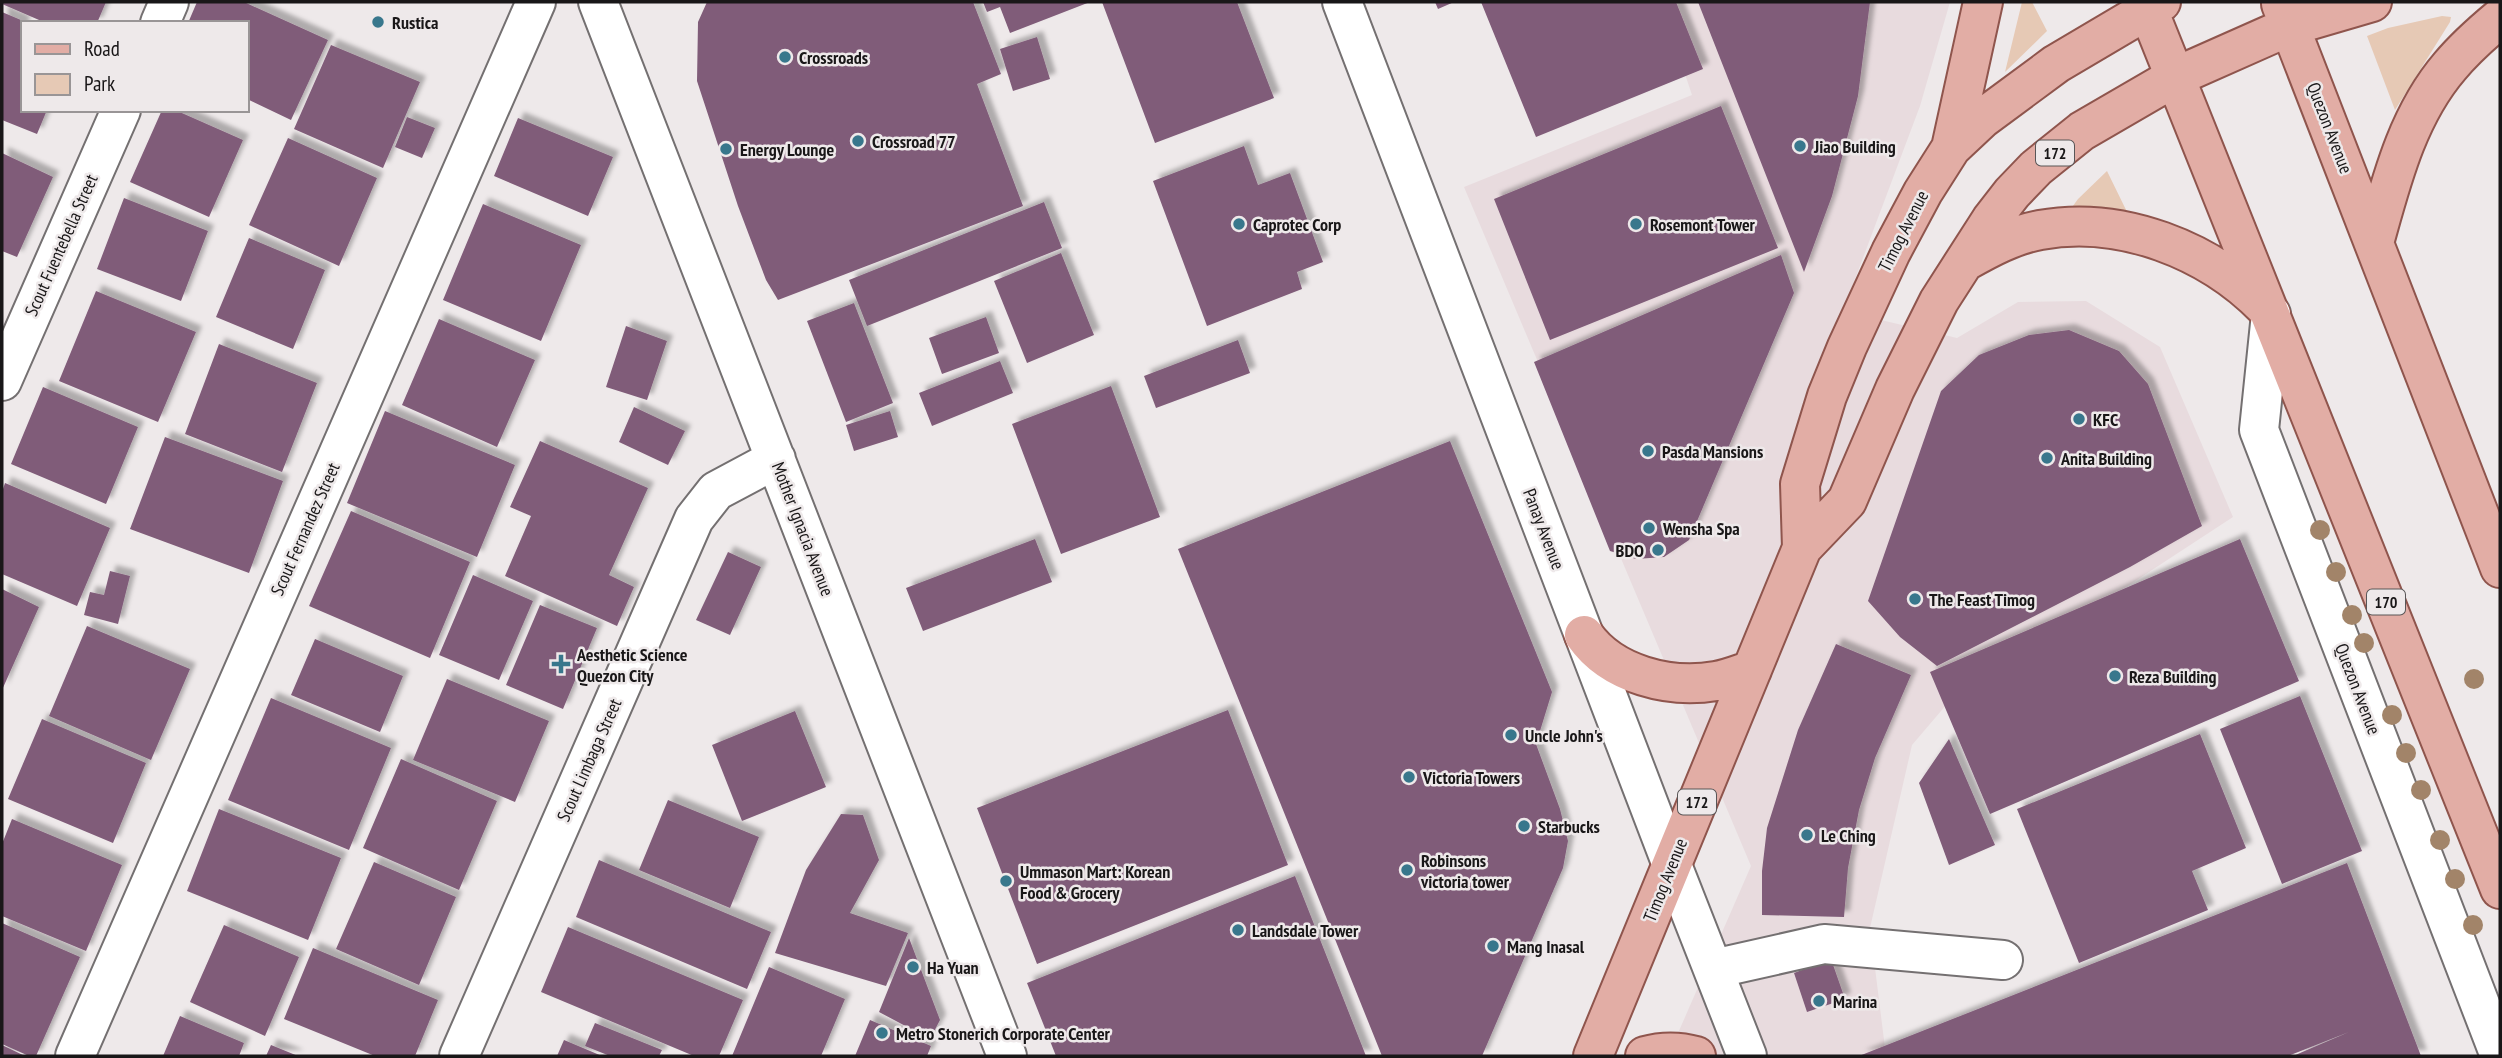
<svg xmlns="http://www.w3.org/2000/svg" width="2502" height="1058" viewBox="0 0 2502 1058" font-family="'PT Sans Narrow',sans-serif">
<defs>
<filter id="shadow"><feDropShadow dx="6" dy="-6" stdDeviation="2" flood-color="#0004"/></filter>
</defs>
<rect width="100%" height="100%" fill="#eee9ea"/>
<path fill="#e8dbde" d="M1661,2H1950L1920,106L1843,311L1957,338L2018,302L2086,301L2160,347L2233,517L1947,704L1912,745L1870,928L1886,1056H1668L1751,866L1464,187L1692,95Z"/>
<path fill="#e6c9b5" d="M2022,2H2032L2047,31L2005,72Z
M2442,16L2451,17L2450,22L2395,110L2367,36L2388,28Z
M2107,171L2129,216L2070,210L2078,199Z"/>
<path fill="#805c79" filter="url(#shadow)" d="M2,2H106L97,23H46L2,4Z
M197,2H244L328,40L291,120L247,99V23H188Z
M707,2H973L1001,74L977,84L1023,206L778,300L766,280L738,206L697,81L698,22Z
M983,2H1090L1010,33L1000,7L987,12Z
M1102,2H1237L1274,98L1155,143Z
M1435,2H1454L1438,9Z
M1481,2H1676L1703,69L1536,137Z
M1698,2H1870L1858,96L1832,196L1804,272Z
M2,12L28,23H23V110H47L37,134L2,120Z
M1037,37L1050,79L1013,91L1000,49Z
M331,45L420,82L383,168L294,129Z
M1721,106L1778,248L1550,340L1494,199Z
M162,110H175L243,140L209,217L130,182Z
M407,117L435,128L422,158L395,147Z
M518,118L613,157L588,216L494,176Z
M288,138L377,178L339,266L249,225Z
M1244,146L1258,185L1290,173L1323,262L1297,272L1302,289L1207,326L1153,181Z
M2,153L53,177L17,257L2,251Z
M124,198L208,231L181,301L97,269Z
M1044,202L1062,248L867,326L849,280Z
M483,204L581,245L541,341L443,300Z
M249,238L325,270L293,349L216,317Z
M1061,253L1094,335L1027,363L994,281Z
M1781,255L1794,293L1689,540L1664,557L1636,559L1610,551L1534,362Z
M96,291L196,332L158,422L59,381Z
M854,303L893,403L846,422L807,321Z
M986,317L999,353L942,374L929,338Z
M439,319L535,360L497,447L402,405Z
M626,326L667,341L647,400L606,387Z
M2069,330L2119,351L2148,384L2202,526L2130,567L1937,666L1900,637L1868,601L1941,391L1979,355L2029,335Z
M1238,340L1250,373L1156,408L1144,376Z
M219,344L317,383L282,472L185,434Z
M1000,361L1013,393L932,426L919,393Z
M1111,386L1160,517L1061,554L1012,424Z
M43,387L138,427L106,504L11,464Z
M634,407L685,431L668,465L619,442Z
M385,411L515,465L477,557L347,503Z
M890,411L898,437L854,451L846,425Z
M165,437L283,481L249,573L130,529Z
M540,441L648,488L609,575L634,587L617,626L505,576L531,516L510,507Z
M1450,441L1552,692L1536,744L1560,809L1568,841L1563,868L1482,1056H1382L1178,549Z
M5,483L110,528L77,606L2,574V492Z
M351,511L470,562L430,658L309,606Z
M1035,539L1052,582L923,631L906,588Z
M2240,539L2299,681L1990,814L1930,672Z
M728,552L761,567L730,635L696,620Z
M110,571L130,576L118,624L84,615L90,592L104,595Z
M473,575L533,601L499,680L439,655Z
M2,589L39,607L2,690Z
M540,605L597,628L563,709L506,685Z
M87,626L190,669L151,760L49,716Z
M315,639L403,676L380,732L291,695Z
M1836,644L1911,675L1875,758L1859,810L1848,868L1844,917L1762,915V871L1767,828L1798,730Z
M447,679L549,721L515,802L413,760Z
M2300,696L2362,851L2282,884L2220,729Z
M271,698L391,748L349,850L228,800Z
M1228,710L1288,865L1037,964L977,808Z
M795,711L826,787L742,821L712,745Z
M42,719L146,763L113,843L8,799Z
M2200,734L2246,848L2192,871L2208,910L2079,963L2017,809Z
M1949,739L1995,845L1949,865L1919,783Z
M401,759L497,801L459,890L363,848Z
M668,800L759,837L730,908L639,870Z
M219,809L341,858L308,940L187,891Z
M841,814L863,815L879,860L850,913L908,933L886,986L775,953L806,870Z
M12,819L122,865L86,951L2,916V844Z
M599,860L771,932L747,989L576,917Z
M374,862L456,897L419,985L336,949Z
M2347,863L2421,1056H2293L2349,1032L2288,1056H1859Z
M1295,876L1366,1056H1056L1027,983Z
M2,923L80,957L36,1056H29L2,1044Z
M224,925L299,957L265,1036L190,1002Z
M568,927L743,1000L719,1056H694L541,992Z
M909,938L940,1020L930,1039L879,1012Z
M313,948L438,1000L415,1056H375L284,1019Z
M1831,959L1845,999L1807,1012L1794,973Z
M769,967L845,999L821,1056H732Z
M180,1016L244,1043L239,1056H163Z
M870,1020L931,1046L927,1056H855Z
M595,1023L662,1050L659,1056H610L585,1046Z
M564,1040L602,1056H557Z
M2,1045L25,1056H2Z
M271,1045L298,1056H266Z"/>
<g fill="none" stroke-linecap="round" stroke-linejoin="round">
<defs>
<path id="minor" d="M598,2L1007,1056
M1342,2L1672,865L1747,1056
M160,23L169,2
M2271,314L2259,430L2500,1056
M2,381L121,110
M1713,969L1824,944L2003,960
M75,1056L536,2
M459,1056L694,519L716,491L776,459"/>
<path id="major" d="M2145,2L2500,889
M2281,4L2500,568
M1951,148L1983,2
M2374,243C2391,182 2407,116 2450,66C2465,48 2482,33 2500,18
M1966,261C1989,248 2013,235 2040,230C2121,215 2209,250 2265,307
M1802,548L1800,484L1827,396L1847,347L1891,252L1923,192L1951,148L1983,118L2056,64L2161,2
M1584,635C1612,675 1670,689 1716,681C1728,679 1740,674 1752,670
M1593,1056L1802,548L1847,501L1895,389L1939,301L1991,220L2012,193L2036,168L2082,131L2175,77L2290,26L2372,2
M1645,1056C1663,1051 1678,1051 1696,1056"/>
</defs>
<use href="#minor" stroke="#747071" stroke-width="42"/>
<use href="#major" stroke="#8f554d" stroke-width="42"/>
<use href="#minor" stroke="#fff" stroke-width="38"/>
<use href="#major" stroke="#e2ada5" stroke-width="38"/>
</g>
<g fill="#a28469">
<circle cx="2320" cy="530" r="10"/>
<circle cx="2336" cy="572" r="10"/>
<circle cx="2352" cy="615" r="10"/>
<circle cx="2364" cy="643" r="10"/>
<circle cx="2474" cy="679" r="10"/>
<circle cx="2392" cy="715" r="10"/>
<circle cx="2406" cy="753" r="10"/>
<circle cx="2421" cy="790" r="10"/>
<circle cx="2440" cy="840" r="10"/>
<circle cx="2455" cy="879" r="10"/>
<circle cx="2473" cy="925" r="10"/>
</g>
<g fill="#38778c" stroke="#eee9ea" stroke-width="2.5">
<circle cx="378" cy="22" r="7"/>
<circle cx="785" cy="57" r="7"/>
<circle cx="858" cy="141" r="7"/>
<circle cx="1800" cy="146" r="7"/>
<circle cx="726" cy="149" r="7"/>
<circle cx="1239" cy="224" r="7"/>
<circle cx="1636" cy="224" r="7"/>
<circle cx="2079" cy="419" r="7"/>
<circle cx="1648" cy="451" r="7"/>
<circle cx="2047" cy="458" r="7"/>
<circle cx="1649" cy="528" r="7"/>
<circle cx="1658" cy="550" r="7"/>
<circle cx="1915" cy="599" r="7"/>
<path d="M557.5 653.5h7v7h7v7h-7v7h-7v-7h-7v-7h7z"/>
<circle cx="2115" cy="676" r="7"/>
<circle cx="1511" cy="735" r="7"/>
<circle cx="1409" cy="777" r="7"/>
<circle cx="1524" cy="826" r="7"/>
<circle cx="1807" cy="835" r="7"/>
<circle cx="1407" cy="870" r="7"/>
<circle cx="1006" cy="881" r="7"/>
<circle cx="1238" cy="930" r="7"/>
<circle cx="1493" cy="946" r="7"/>
<circle cx="913" cy="967" r="7"/>
<circle cx="1819" cy="1001" r="7"/>
<circle cx="882" cy="1033" r="7"/>
</g>
<g text-anchor="middle" dominant-baseline="central" stroke-width="5" stroke-linejoin="round" paint-order="stroke">
<g fill="#eee9ea" stroke="#595657" stroke-width="2">
<rect x="2036" y="140.5" width="38" height="25" rx="5"/>
<rect x="2367" y="589.5" width="38" height="25" rx="5"/>
<rect x="1678" y="789.5" width="38" height="25" rx="5"/>
</g>
<g font-size="16" font-weight="bold" fill="#191718">
<text x="2055" y="153">172</text>
<text x="2386" y="602">170</text>
<text x="1697" y="802">172</text>
</g>
<g font-size="18" font-weight="bold" fill="#191718" stroke="#eee9ea" text-anchor="start">
<text x="392" y="22">Rustica</text>
<text x="799" y="57">Crossroads</text>
<text x="872" y="141">Crossroad 77</text>
<text x="1814" y="146">Jiao Building</text>
<text x="740" y="149">Energy Lounge</text>
<text x="1253" y="224">Caprotec Corp</text>
<text x="1650" y="224">Rosemont Tower</text>
<text x="2093" y="419">KFC</text>
<text x="1662" y="451">Pasda Mansions</text>
<text x="2061" y="458">Anita Building</text>
<text x="1663" y="528">Wensha Spa</text>
<text x="1644" y="550" text-anchor="end">BDO</text>
<text x="1929" y="599">The Feast Timog</text>
<text x="577" y="654">Aesthetic Science<tspan x="577" dy="21">Quezon City</tspan></text>
<text x="2129" y="676">Reza Building</text>
<text x="1525" y="735">Uncle John's</text>
<text x="1423" y="777">Victoria Towers</text>
<text x="1538" y="826">Starbucks</text>
<text x="1821" y="835">Le Ching</text>
<text x="1421" y="860">Robinsons<tspan x="1421" dy="21">victoria tower</tspan></text>
<text x="1020" y="871">Ummason Mart: Korean<tspan x="1020" dy="21">Food &amp; Grocery</tspan></text>
<text x="1252" y="930">Landsdale Tower</text>
<text x="1507" y="946">Mang Inasal</text>
<text x="927" y="967">Ha Yuan</text>
<text x="1833" y="1001">Marina</text>
<text x="896" y="1033">Metro Stonerich Corporate Center</text>
</g>
<g font-size="18" fill="#191718" stroke="#eee9ea">
<text transform="translate(2330 128) rotate(69)">Quezon Avenue</text>
<text transform="translate(1903 231) rotate(-63)">Timog Avenue</text>
<text transform="translate(61 245) rotate(-66)">Scout Fuentebella Street</text>
<text transform="translate(305 529) rotate(-66)">Scout Fernandez Street</text>
<text transform="translate(803 529) rotate(69)">Mother Ignacia Avenue</text>
<text transform="translate(1544 529) rotate(69)">Panay Avenue</text>
<text transform="translate(2358 689) rotate(69)">Quezon Avenue</text>
<text transform="translate(589 760) rotate(-66)">Scout Limbaga Street</text>
<text transform="translate(1665 880) rotate(-68)">Timog Avenue</text>
</g>
</g>
<rect width="2502" height="1058" fill="none" stroke="#191718" stroke-width="7"/>
<rect x="21" y="21" width="228" height="91" fill="#eee9ea" stroke="#999596" stroke-width="2"/>
<rect x="35" y="44" width="35" height="10" fill="#e2ada5" stroke="#999596" stroke-width="2"/>
<text x="84" y="56" font-size="21" fill="#191718">Road</text>
<rect x="35" y="74" width="35" height="21" fill="#e6c9b5" stroke="#999596" stroke-width="2"/>
<text x="84" y="91" font-size="21" fill="#191718">Park</text>
</svg>
